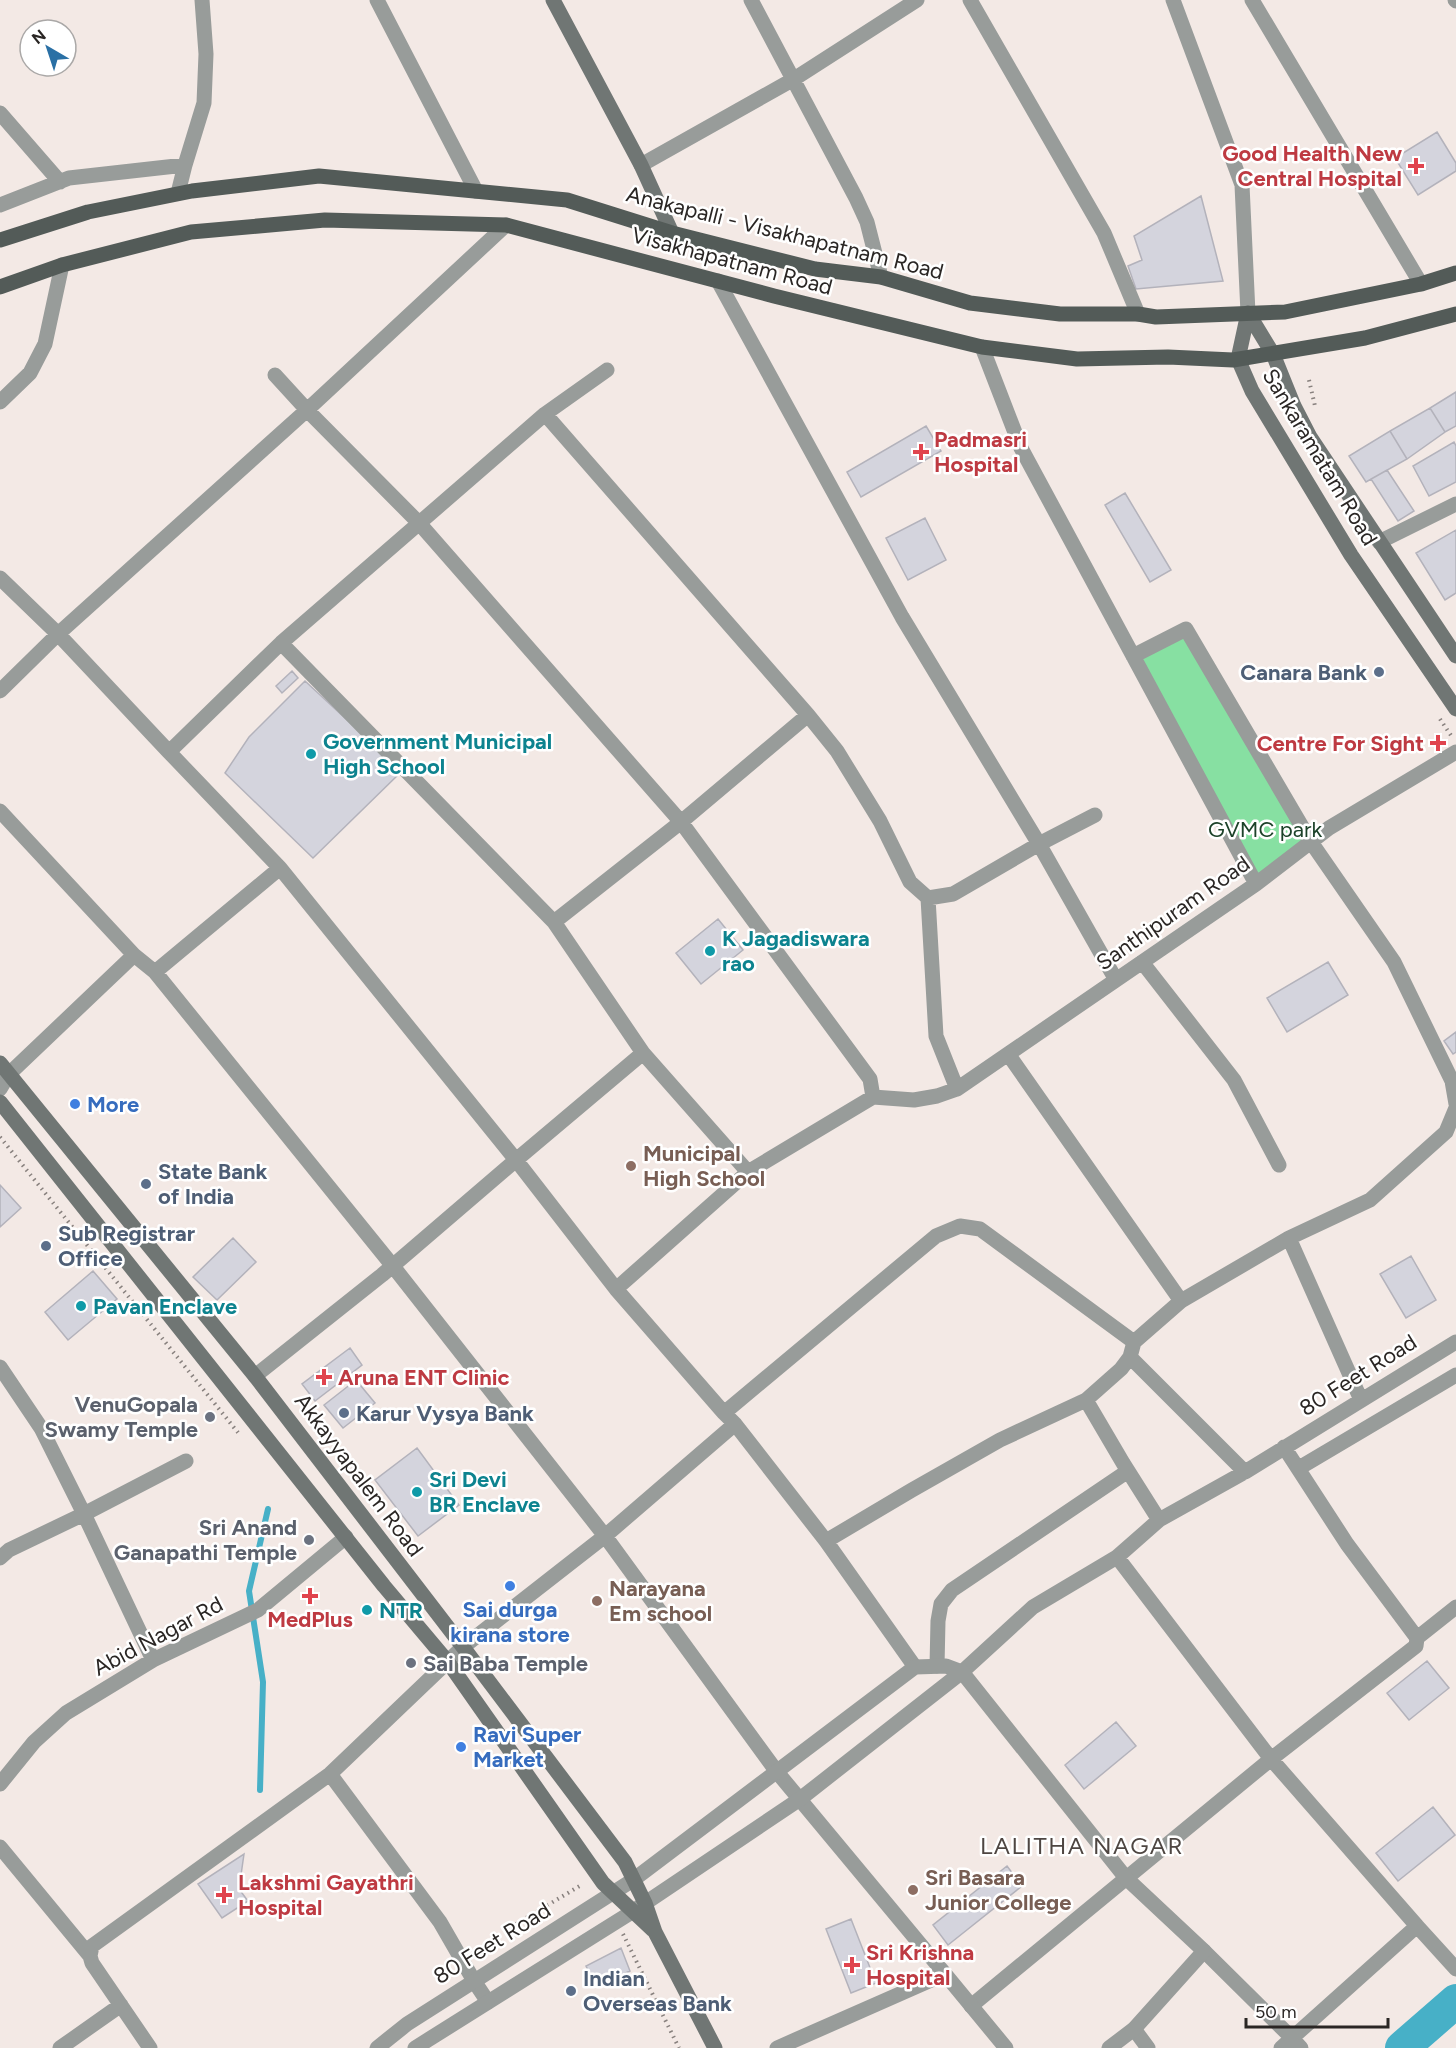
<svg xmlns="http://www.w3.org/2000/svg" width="1456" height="2048" viewBox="0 0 1456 2048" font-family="Figtree,sans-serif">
<rect width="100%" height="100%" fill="#f3e9e5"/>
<path fill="#87e0a2" d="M1186,629L1311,842L1256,884L1133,656Z"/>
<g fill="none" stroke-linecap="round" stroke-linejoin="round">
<path stroke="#47b0c7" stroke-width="6" d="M260,1790L263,1682L249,1591L268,1509"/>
<path stroke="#47b0c7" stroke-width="34" d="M1402,2048L1456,2001"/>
</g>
<path fill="#d4d4dd" stroke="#b3b2bb" stroke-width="1.5" d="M1437,132L1456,163V171L1418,195L1395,158Z
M1201,196L1223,281L1136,289L1128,266L1142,260L1134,236Z
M1456,392V426L1445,432L1430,408Z
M1430,408L1445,432L1407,459L1390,431Z
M926,426L941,451L861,497L847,472Z
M1390,431L1407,459L1366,482L1349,456Z
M1454,442L1456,446V482L1429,496L1413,466Z
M1387,470L1414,511L1398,521L1371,479Z
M1125,493L1171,570L1150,582L1105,505Z
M925,518L946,560L908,580L886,538Z
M1456,530V593L1445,600L1416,553Z
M292,671L298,678L282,693L276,686Z
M305,681L402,771L313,858L225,773L249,737Z
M718,919L743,950L701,984L676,953Z
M1328,962L1348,995L1287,1032L1267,998Z
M1456,1032V1052L1453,1054L1444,1041Z
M0,1185L21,1208L0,1227Z
M233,1238L256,1262L217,1300L193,1277Z
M1411,1256L1436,1300L1406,1318L1380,1274Z
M93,1271L117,1299L68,1340L45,1312Z
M350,1348L362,1365L315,1401L302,1384Z
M356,1380L375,1403L343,1428L324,1405Z
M417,1448L459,1505L418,1536L375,1480Z
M1427,1661L1449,1688L1409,1720L1387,1693Z
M1116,1722L1136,1746L1084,1789L1065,1765Z
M1433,1807L1455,1835L1398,1881L1376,1853Z
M244,1854L239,1889L248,1901L222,1918L198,1884Z
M1007,1866L1022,1886L948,1945L933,1925Z
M851,1919L876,1983L851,1993L826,1929Z
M621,1948L630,1971L596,1986L586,1966Z"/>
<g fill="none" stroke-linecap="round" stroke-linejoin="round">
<path stroke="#88817e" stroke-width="4" stroke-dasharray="1.5 4.5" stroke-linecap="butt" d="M1309,380L1315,406
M1440,719L1452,737
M0,1137L240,1435
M511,1927L583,1884
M623,1934L679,2048"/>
<path stroke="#989c9a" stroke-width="15" d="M377,0L476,191
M751,0L856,198L867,222L881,277
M970,0L1104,233L1138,314
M1173,0L1242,185L1248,313
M1252,0L1421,284
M1455,0L1456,1
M0,113L60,182
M641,165L794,79L917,0
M178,193L185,165L204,103L206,54L202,0
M0,205L69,178L185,165
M718,281L902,617L1039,844L1116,980
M982,347L1021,448L1256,884
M275,375L307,410L419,523L681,822L870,1079L873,1097
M0,402L30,373L45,344L62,265
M545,414L808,715L837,751L880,821L910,882L928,898L953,894L1039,844L1095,815
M1379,542L1456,504
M0,578L58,634L169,752
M281,643L554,922
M1133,656L1186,629L1311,842L1394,962L1452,1081L1456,1104
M0,691L58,634L307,410L506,225
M0,811L134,955L9,1074L0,1089
M280,868L169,752L281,643L545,414L607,370
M928,898L936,1036L957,1089
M134,955L155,972L280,868L516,1160L382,1275L255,1376
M1142,962L1234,1080L1279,1165
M643,1053L748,1172
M1289,1238L1361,1400
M616,1289L516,1160L643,1053L554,922L681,822L808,715
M1181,1301L1289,1238L1370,1200L1446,1132L1456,1108
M1130,1357L1245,1472
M0,1367L41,1428L84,1514L186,1461
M1086,1400L1123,1463L1159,1520L1117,1557
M724,1413L936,1236L960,1226L980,1229L1134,1342
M735,1424L605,1536L777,1772L945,1974
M1299,1468L1456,1375
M1159,1520L1245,1472L1456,1342
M826,1541L735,1424L724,1413L616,1289L748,1172L873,1097L914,1100L937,1096L957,1089L1256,884L1329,828L1456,752
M0,1558L9,1550L84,1514L153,1660
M1417,1638L1456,1607
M937,1666L938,1621L941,1604L952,1590L1128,1471
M915,1667L826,1541L912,1490L1000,1440L1086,1400L1121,1369L1130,1357L1134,1342L1181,1301L1008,1054
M962,1672L1033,1607L1117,1557L1271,1759L971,2006
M330,1774L440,1922L474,1981L488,2002
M0,1784L34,1742L66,1713L153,1660L258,1610L346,1537
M0,1847L90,1956
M1417,1926L1456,1969
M1204,1951L1292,2038L1417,1926L1271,1759L1416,1646L1417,1638L1347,1544L1284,1447
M1134,2029L1148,2048
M60,2048L121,2005
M150,2048L92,1963L90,1956L92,1946L330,1774L463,1647L605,1536L392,1265L155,972
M1281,2048L1292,2038L1301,2048"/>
<path stroke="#989c9a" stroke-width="15" d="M377,2048L407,2024L633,1880L915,1667L946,1666L962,1672L1126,1878L1204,1951L1134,2029L1109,2048
M415,2048L632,1912L800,1799L962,1672
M777,2048L945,1974L1006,2048"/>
<path stroke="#707674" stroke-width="15" d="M553,0L641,165L672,233
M1248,313L1238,359L1252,391L1351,555L1456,709
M1248,313L1273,354L1294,406L1310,437L1456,656
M0,1063L255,1376L463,1647L625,1862L645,1903L655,1932L715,2048
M0,1102L384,1586L448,1662L603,1883L653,1930"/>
<path stroke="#535b58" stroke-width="15" d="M0,240L88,212L192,191L319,176L567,200L672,233L815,269L881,277L970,303L1060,314H1138L1156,317L1285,312L1421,284L1456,273
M0,287L62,265L191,232L325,220L506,225L774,296L982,347L1077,359L1168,357L1233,360L1365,338L1456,314"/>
</g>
<g fill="#e0444e" stroke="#fff" stroke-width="2">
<path d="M1413 157h6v6h6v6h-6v6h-6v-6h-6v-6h6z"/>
<path d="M918 443h6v6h6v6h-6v6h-6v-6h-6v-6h6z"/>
<path d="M1435 734h6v6h6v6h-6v6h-6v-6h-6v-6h6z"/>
<path d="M321 1368h6v6h6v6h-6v6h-6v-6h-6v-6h6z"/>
<path d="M307 1587h6v6h6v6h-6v6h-6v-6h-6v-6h6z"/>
<path d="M221 1886h6v6h6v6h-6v6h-6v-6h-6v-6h6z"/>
<path d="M849 1956h6v6h6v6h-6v6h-6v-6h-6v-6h6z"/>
</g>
<g fill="#5c6f8a" stroke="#fff" stroke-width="2">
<circle cx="1379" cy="672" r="6"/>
<circle cx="146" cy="1184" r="6"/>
<circle cx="46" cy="1246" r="6"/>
<circle cx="344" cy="1413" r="6"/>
<circle cx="571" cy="1991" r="6"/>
</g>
<g fill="#0f9aa8" stroke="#fff" stroke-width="2">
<circle cx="311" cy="754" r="6"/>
<circle cx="710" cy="951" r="6"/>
<circle cx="81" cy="1306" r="6"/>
<circle cx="417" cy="1492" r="6"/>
<circle cx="367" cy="1610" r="6"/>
</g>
<g fill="#3f7fe0" stroke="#fff" stroke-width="2">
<circle cx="75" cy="1104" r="6"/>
<circle cx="510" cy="1586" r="6"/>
<circle cx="461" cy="1747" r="6"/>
</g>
<g fill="#8d6e63" stroke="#fff" stroke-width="2">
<circle cx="631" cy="1166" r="6"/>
<circle cx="597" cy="1601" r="6"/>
<circle cx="913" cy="1890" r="6"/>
</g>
<g fill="#6b7280" stroke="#fff" stroke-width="2">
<circle cx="210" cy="1417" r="6"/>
<circle cx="309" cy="1540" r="6"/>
<circle cx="411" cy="1663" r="6"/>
</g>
<g text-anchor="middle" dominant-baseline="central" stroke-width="5" stroke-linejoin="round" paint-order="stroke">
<g font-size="22" font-weight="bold" fill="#be3a42" stroke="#fff" text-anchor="start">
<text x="1402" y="153" text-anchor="end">Good Health New<tspan x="1402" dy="25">Central Hospital</tspan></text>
<text x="934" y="439">Padmasri<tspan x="934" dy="25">Hospital</tspan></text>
<text x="1424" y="743" text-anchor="end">Centre For Sight</text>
<text x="338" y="1377">Aruna ENT Clinic</text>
<text x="310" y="1619" text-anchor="middle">MedPlus</text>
<text x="238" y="1882">Lakshmi Gayathri<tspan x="238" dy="25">Hospital</tspan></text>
<text x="866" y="1952">Sri Krishna<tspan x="866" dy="25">Hospital</tspan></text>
</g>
<g font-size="22" fill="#2a2624" stroke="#fff">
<text transform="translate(785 233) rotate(14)">Anakapalli - Visakhapatnam Road</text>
<text transform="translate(732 261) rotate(15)">Visakhapatnam Road</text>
<text transform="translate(1320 457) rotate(59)">Sankaramatam Road</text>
<text transform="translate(1173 913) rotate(-35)">Santhipuram Road</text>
<text transform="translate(1358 1375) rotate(-32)">80 Feet Road</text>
<text transform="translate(359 1475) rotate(53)">Akkayyapalem Road</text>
<text transform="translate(158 1636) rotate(-28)">Abid Nagar Rd</text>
<text transform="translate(492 1943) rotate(-32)">80 Feet Road</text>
</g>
<g font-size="22" font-weight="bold" fill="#4e5e75" stroke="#fff" text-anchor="start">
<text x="1367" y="672" text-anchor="end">Canara Bank</text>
<text x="158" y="1171">State Bank<tspan x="158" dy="25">of India</tspan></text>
<text x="58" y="1233">Sub Registrar<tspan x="58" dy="25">Office</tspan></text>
<text x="356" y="1413">Karur Vysya Bank</text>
<text x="583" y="1978">Indian<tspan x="583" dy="25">Overseas Bank</tspan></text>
</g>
<g font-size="22" font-weight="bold" fill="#0d838f" stroke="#fff" text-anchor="start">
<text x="323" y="741">Government Municipal<tspan x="323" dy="25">High School</tspan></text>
<text x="722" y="938">K Jagadiswara<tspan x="722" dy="25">rao</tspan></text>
<text x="93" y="1306">Pavan Enclave</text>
<text x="429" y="1479">Sri Devi<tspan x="429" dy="25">BR Enclave</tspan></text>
<text x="379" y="1610">NTR</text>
</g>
<g font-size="22" fill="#1c4229" stroke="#fff">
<text x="1265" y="829">GVMC park</text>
</g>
<g font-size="22" font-weight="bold" fill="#366cbe" stroke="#fff" text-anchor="start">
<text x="87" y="1104">More</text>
<text x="510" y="1609" text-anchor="middle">Sai durga<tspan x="510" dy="25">kirana store</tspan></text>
<text x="473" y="1734">Ravi Super<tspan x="473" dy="25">Market</tspan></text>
</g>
<g font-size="22" font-weight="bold" fill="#785e54" stroke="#fff" text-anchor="start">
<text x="643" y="1153">Municipal<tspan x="643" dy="25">High School</tspan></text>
<text x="609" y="1588">Narayana<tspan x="609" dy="25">Em school</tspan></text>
<text x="925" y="1877">Sri Basara<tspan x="925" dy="25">Junior College</tspan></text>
</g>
<g font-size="22" font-weight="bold" fill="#5b616d" stroke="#fff" text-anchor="end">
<text x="198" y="1404">VenuGopala<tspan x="198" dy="25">Swamy Temple</tspan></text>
<text x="297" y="1527">Sri Anand<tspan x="297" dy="25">Ganapathi Temple</tspan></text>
<text x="423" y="1663" text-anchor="start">Sai Baba Temple</text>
</g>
<g font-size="24" letter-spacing="1.5" fill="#4e4642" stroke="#fff">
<text x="1082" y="1845">LALITHA NAGAR</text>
</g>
</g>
<g transform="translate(48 48) rotate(321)"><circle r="28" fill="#ffffff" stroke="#aaa8a7" stroke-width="1.5"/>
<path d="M0-4.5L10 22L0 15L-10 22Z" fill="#2a70a5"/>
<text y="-9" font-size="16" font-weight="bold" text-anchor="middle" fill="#2a2624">N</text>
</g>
<path d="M1246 2018v9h142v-9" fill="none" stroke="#2a2624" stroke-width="3"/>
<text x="1255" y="2018" font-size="18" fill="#2a2624" stroke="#ffffff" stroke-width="4.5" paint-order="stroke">50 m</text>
</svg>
